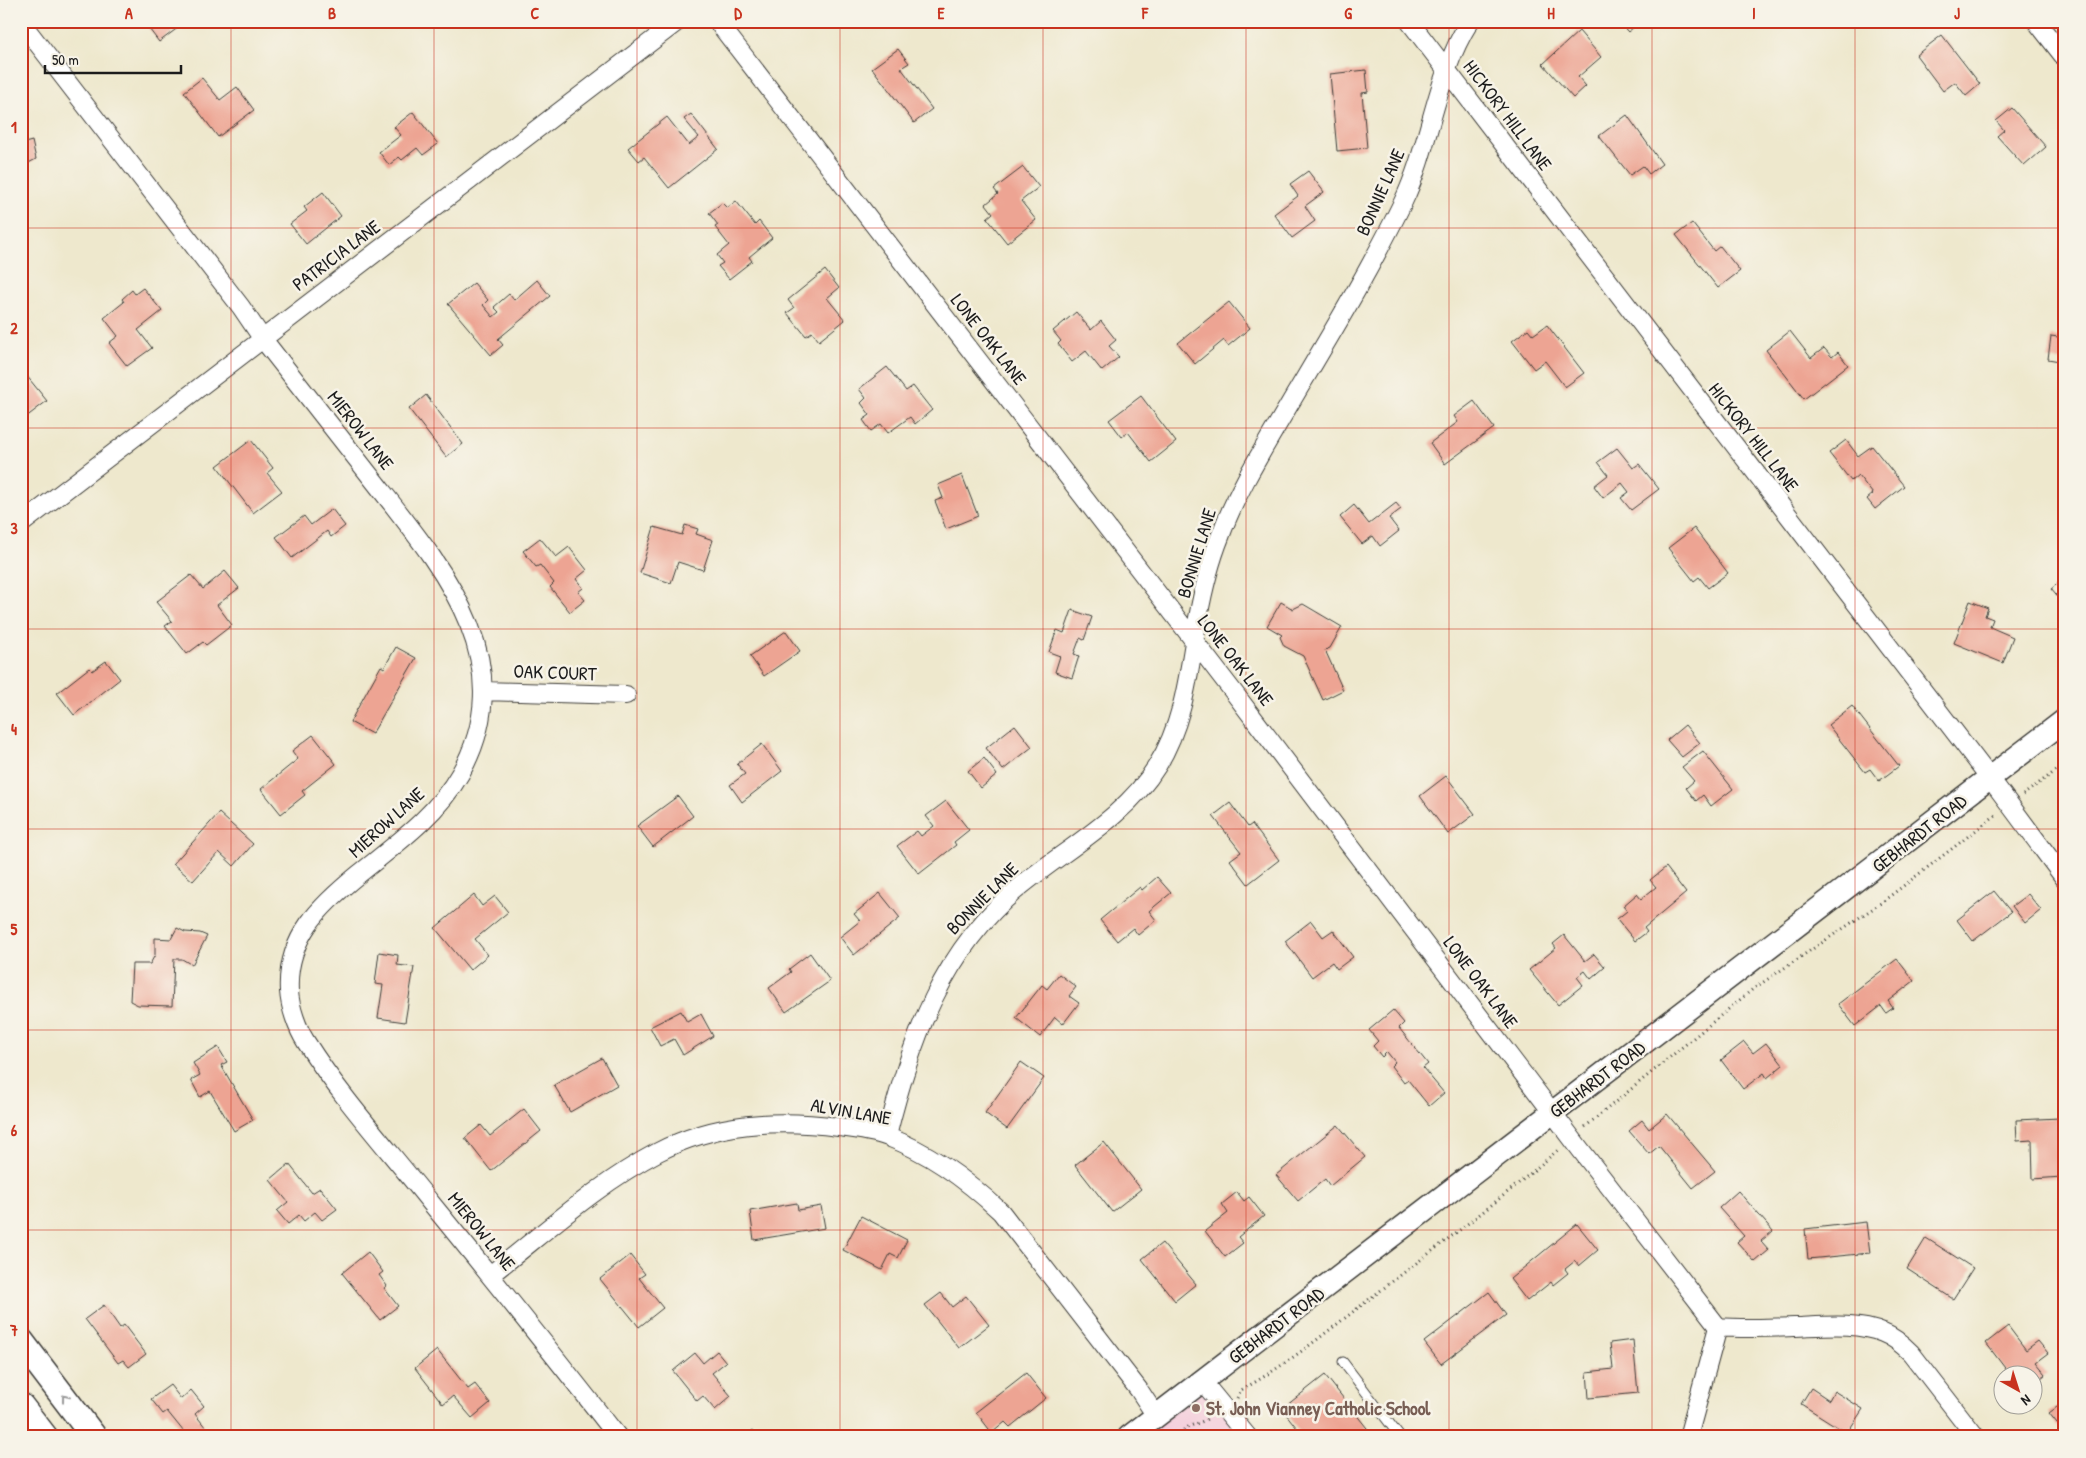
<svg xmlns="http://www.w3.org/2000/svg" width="2086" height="1458" viewBox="0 0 2086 1458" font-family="'Patrick Hand',sans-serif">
<rect width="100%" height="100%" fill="#f7f3e8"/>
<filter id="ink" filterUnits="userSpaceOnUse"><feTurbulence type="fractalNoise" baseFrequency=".02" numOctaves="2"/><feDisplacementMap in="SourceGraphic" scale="10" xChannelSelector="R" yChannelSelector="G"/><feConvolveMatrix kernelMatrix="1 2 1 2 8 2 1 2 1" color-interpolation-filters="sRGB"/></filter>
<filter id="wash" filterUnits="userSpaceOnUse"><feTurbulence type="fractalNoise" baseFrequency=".0096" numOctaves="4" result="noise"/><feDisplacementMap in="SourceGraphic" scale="20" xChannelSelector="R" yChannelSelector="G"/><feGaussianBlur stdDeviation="1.12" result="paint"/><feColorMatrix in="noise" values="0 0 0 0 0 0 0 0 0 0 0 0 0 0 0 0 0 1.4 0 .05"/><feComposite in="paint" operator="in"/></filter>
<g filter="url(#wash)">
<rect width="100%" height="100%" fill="#eee8cd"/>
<path fill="#f4cfdc" d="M1202,1381L1248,1437H1129Z"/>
<g id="blocks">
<path fill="#eda493" d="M143,21H175L179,27L159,42Z
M1618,21H1641L1628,32Z
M1579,31L1601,57L1578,77L1586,86L1573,98L1543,64Z
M1942,35L1980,84L1966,96L1955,82L1943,91L1916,55Z
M898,49L909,63L901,68L932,109L914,123L872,68Z
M1366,70L1368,92L1362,93L1367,148L1337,151L1330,74Z
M202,78L220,100L237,87L254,110L218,137L184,92Z
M2012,108L2046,147L2024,166L1997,136L2004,130L1996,121Z
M413,112L438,144L423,155L417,148L402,160L399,157L389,165L379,152L401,135L394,127Z
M691,114L718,149L669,188L644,157L639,161L628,148L667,117L689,145L699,137L684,119Z
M1627,115L1662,164L1649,174L1643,166L1630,175L1599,136Z
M32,141L36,159L21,167V144Z
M1023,167L1039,187L1021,201L1036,220L1007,243L987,218L993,213L986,204L998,194L994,189Z
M1308,171L1324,192L1305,206L1315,221L1292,238L1274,214L1298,196L1290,184Z
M323,192L341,216L306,244L290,224L307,211L304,207Z
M736,201L755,225L759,221L772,238L749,257L752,261L729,279L718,266L723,263L717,255L729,245L715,227L718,225L709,213L722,203L727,208Z
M1692,223L1714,251L1720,246L1740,271L1718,288L1676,235Z
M825,270L839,288L827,298L845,320L819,341L812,332L806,336L787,313L794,308L788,300Z
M537,280L550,296L498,339L503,345L491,355L448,304L474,283L488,300L483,305L493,317L499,312L494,307L509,294L514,300Z
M143,288L162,311L138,330L152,348L127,366L109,343L118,336L104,318L124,302L122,299L132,290L135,294Z
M1229,302L1250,328L1228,346L1224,340L1195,364L1178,343Z
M1076,312L1091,330L1101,321L1116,340L1109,346L1119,357L1102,371L1086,351L1072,362L1058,344L1061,341L1053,331Z
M1547,325L1584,373L1565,387L1545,361L1534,369L1512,341L1528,329L1533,335Z
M1790,331L1811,358L1824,348L1832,357L1838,352L1848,365L1804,399L1766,350Z
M2051,336L2065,338V362L2048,359Z
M887,367L906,391L913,386L932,410L915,424L910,417L888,433L881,424L871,431L863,420L870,415L861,403L866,398L859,389Z
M26,375L47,401L21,421V379Z
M426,395L463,444L446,457L409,409Z
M1141,396L1176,442L1151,462L1128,432L1122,437L1109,420Z
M1474,401L1494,428L1445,464L1430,443L1458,422L1454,416Z
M251,440L273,468L267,473L282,491L253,513L217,466Z
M1846,440L1858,456L1872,446L1904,486L1875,509L1867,499L1873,494L1858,475L1851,481L1829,453Z
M1617,448L1633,468L1639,464L1659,489L1631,510L1621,498L1629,492L1622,483L1603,498L1594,486L1608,475L1598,462Z
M962,475L978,516L946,529L935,501L943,498L938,485Z
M1396,503L1401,509L1389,518L1399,531L1380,546L1373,536L1362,544L1340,517L1354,505L1369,524Z
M332,509L345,526L331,537L327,531L292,558L276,537L304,516L311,525Z
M685,525L698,529L696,534L713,540L703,570L678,562L671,583L640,573L654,527L682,535Z
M1694,528L1728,573L1708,588L1699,577L1694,581L1668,548Z
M540,538L556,557L569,547L587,570L576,579L583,588L578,592L585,600L570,612L550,587L554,583L540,565L536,567L523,551Z
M225,571L239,588L217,605L232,625L206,645L203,642L187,654L165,626L172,621L156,602L191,575L203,589Z
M2065,578V606L2051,589Z
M1970,601L1988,608L1985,616L1993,619L1990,627L2013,637L2003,663L1954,643Z
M1281,602L1293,609L1303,604L1342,627L1330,648L1325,650L1343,690L1323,700L1303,656L1284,646L1280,637L1282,635L1267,626Z
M1072,610L1092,617L1084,640L1080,638L1074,654L1079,656L1072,678L1055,672L1060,656L1049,652L1057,630L1064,633Z
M786,631L800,651L764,676L750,656Z
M396,647L416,658L372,734L350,722L381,666L384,668Z
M106,661L120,679L74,715L57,693L89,668L92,671Z
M1852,706L1899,766L1879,781L1870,769L1865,772L1828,725Z
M1015,725L1032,747L1003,770L986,748Z
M1685,725L1700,743L1682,757L1667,740Z
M313,735L336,764L302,791L305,795L281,814L261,789L298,759L292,751Z
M762,744L782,771L742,802L730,785L745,774L737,764Z
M1703,751L1733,789L1711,806L1703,795L1696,801L1686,788L1694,781L1682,767Z
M984,758L997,775L981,788L968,771Z
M1446,776L1475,814L1448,834L1420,796Z
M678,796L693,816L653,847L637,826Z
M946,801L969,830L954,842L956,845L919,874L897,846L917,831L921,836L934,826L926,816Z
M1230,803L1248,827L1252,824L1279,860L1248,884L1230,860L1241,852L1213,816Z
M219,813L253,844L234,866L219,852L193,881L173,864Z
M1666,867L1686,893L1644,928L1647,932L1635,941L1617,919L1627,911L1623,906L1637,894L1641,899L1656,887L1650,880Z
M1157,877L1171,893L1149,911L1156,920L1138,935L1133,928L1117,941L1100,920L1140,887L1142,890Z
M1994,891L2011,912L1973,941L1957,920Z
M880,893L900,918L854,955L840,937L860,921L854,914Z
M2028,894L2041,910L2025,923L2012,906Z
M474,895L482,906L495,896L508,912L475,939L488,955L470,970L435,928Z
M1311,921L1323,937L1333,930L1353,957L1337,969L1332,962L1312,977L1285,941Z
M177,928L185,932L200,933L207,936L192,965L182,959H174L172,1006L138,1005L130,1001L132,964H150L155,955V938L171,939Z
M1564,935L1585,961L1594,954L1605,967L1591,979L1585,971L1577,977L1583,985L1558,1005L1529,970L1556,948L1553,944Z
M379,952L398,955L397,965L414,967L405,1022L378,1018L383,985L375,984Z
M810,953L830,981L786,1012L769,988L791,972L789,969Z
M1897,959L1914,981L1888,1001L1893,1008L1886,1013L1881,1006L1855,1026L1838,1004Z
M1059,974L1076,987L1069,996L1079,1003L1063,1024L1055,1017L1040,1037L1016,1018L1042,985L1047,989Z
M1393,1010L1404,1023L1399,1028L1428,1064L1423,1068L1444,1093L1429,1106L1408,1080L1404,1083L1391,1066L1395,1062L1387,1052L1382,1057L1373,1046L1378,1041L1369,1030Z
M681,1011L687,1022L701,1014L713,1036L683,1055L674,1039L660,1046L650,1027Z
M2065,1020V1035L2058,1026Z
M1744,1042L1753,1053L1766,1043L1783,1065L1767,1078L1764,1073L1743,1089L1721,1060Z
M218,1047L227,1062L221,1065L253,1120L234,1131L210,1091L200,1097L191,1080L200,1075L193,1063Z
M602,1058L617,1085L570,1112L554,1085Z
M1021,1062L1044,1078L1007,1129L985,1113Z
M524,1109L541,1131L491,1171L465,1138L481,1125L490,1136Z
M1667,1114L1715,1171L1693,1188L1659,1146L1649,1154L1629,1131L1642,1120L1649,1129Z
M2060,1118L2062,1177L2033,1179L2032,1140L2017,1141L2016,1120Z
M1338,1125L1365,1157L1330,1186L1325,1179L1298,1201L1276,1175Z
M1104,1142L1141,1189L1112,1212L1075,1165Z
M289,1164L312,1193L320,1188L337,1209L322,1220L315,1212L304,1221L299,1215L288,1224L277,1211L288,1202L270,1180Z
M1738,1191L1773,1231L1761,1241L1769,1250L1755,1262L1737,1242L1744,1236L1719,1208Z
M1237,1192L1244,1201L1249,1197L1264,1216L1238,1237L1243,1243L1225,1257L1205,1231L1228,1213L1222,1204Z
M797,1203L798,1210L821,1206L825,1228L754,1240L750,1211Z
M861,1216L907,1240L898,1258L890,1254L882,1270L843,1250Z
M1866,1222L1870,1253L1808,1259L1805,1229Z
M1577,1224L1598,1250L1579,1266L1575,1261L1565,1269L1568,1273L1553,1285L1551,1282L1527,1301L1510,1279Z
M1926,1238L1973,1268L1953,1299L1907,1269Z
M1162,1243L1196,1284L1175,1301L1142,1259Z
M368,1252L383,1272L379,1275L387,1286L384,1288L398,1306L380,1320L342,1273Z
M630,1255L645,1274L639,1278L663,1308L639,1327L600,1279Z
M1489,1292L1506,1315L1441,1364L1424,1342Z
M941,1293L952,1307L966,1296L989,1325L959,1348L925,1305Z
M104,1305L120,1328L124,1325L146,1354L129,1367L123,1360L118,1363L85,1319Z
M2008,1326L2026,1350L2038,1341L2048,1353L2036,1362L2046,1374L2034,1384V1376H2011L1986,1343Z
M1633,1340L1638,1393L1589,1398L1587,1372L1613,1369L1610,1343Z
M437,1350L468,1389L475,1384L490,1403L472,1418L453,1396L443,1404L415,1368Z
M717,1351L726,1362L712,1373L731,1396L715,1410L703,1396L697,1401L673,1371L695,1353L703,1363Z
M1026,1373L1046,1398L1010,1427L1005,1422L992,1433L976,1412Z
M1325,1375L1374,1437H1304L1282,1409Z
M170,1385L181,1399L191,1390L204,1406L195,1414L213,1437H188L167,1411L163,1414L151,1399Z
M1811,1388L1829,1400L1834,1391L1863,1409L1847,1433L1801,1404Z
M2065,1401V1433L2049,1413Z
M753,1430L758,1437H745Z"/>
</g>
</g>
<g filter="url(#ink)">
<use href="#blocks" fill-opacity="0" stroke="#3c3b37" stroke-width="1"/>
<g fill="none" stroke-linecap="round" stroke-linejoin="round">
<defs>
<path id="service" d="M1343,1362L1400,1437"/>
<path id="minor" d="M717,21L1232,690L1580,1149L1718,1327
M1409,21L1990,778L2065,879
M2036,21L2065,58
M21,22L241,307L262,338C298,384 335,431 371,477C438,563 525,660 460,774C437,815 395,845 359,874C321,905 286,937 289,991C290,1007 297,1028 306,1042C342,1099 389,1150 431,1203C494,1280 556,1358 618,1437
M21,524L678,21
M483,691L626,695
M887,1136C911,1040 942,949 1022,885C1067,848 1126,817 1157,766C1185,721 1189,669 1198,618C1203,591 1210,562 1220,537C1237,490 1264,448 1289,405C1328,339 1369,272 1403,202C1431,144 1435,76 1470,21
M490,1275C544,1233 597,1184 658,1152C716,1122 777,1119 839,1127C855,1129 873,1131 888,1137C931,1153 968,1181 1001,1212L1139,1390L1156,1416
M1718,1327C1744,1329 1769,1328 1795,1327C1823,1326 1857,1322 1883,1333C1894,1337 1903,1345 1911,1353L1976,1437
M1202,1381L1248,1437
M1688,1437L1718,1327"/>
<path id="tertiary" d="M1129,1437L2065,720"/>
<path id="secondary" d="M21,1341L94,1437
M21,1406L45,1437"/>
</defs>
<use href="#service" stroke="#3c3b37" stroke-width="11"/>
<use href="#minor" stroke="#3c3b37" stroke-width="20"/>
<use href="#tertiary" stroke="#3c3b37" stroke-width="25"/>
<use href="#secondary" stroke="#3c3b37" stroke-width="28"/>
<path stroke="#3c3b37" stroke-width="3" stroke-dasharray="1 4" stroke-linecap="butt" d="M2023,795L2065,764
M1585,1127L1753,989L1881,903L1996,815
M1237,1398L1241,1390C1291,1363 1335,1325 1380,1291C1441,1244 1502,1199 1559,1149
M1176,1437C1188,1423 1197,1426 1210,1417"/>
<use href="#service" stroke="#fff" stroke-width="9"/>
<use href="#minor" stroke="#fff" stroke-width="18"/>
<use href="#tertiary" stroke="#fff" stroke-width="22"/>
<use href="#secondary" stroke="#fff" stroke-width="25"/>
</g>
<defs><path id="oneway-chevron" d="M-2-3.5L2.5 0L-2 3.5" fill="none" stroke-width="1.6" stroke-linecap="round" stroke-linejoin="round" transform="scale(1.25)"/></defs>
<use stroke="#999" href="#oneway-chevron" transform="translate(65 1398) rotate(-127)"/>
</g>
<path fill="none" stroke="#c8321e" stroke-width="1" stroke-opacity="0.55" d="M231,21V1437M434,21V1437M637,21V1437M840,21V1437M1043,21V1437M1246,21V1437M1449,21V1437M1652,21V1437M1855,21V1437M21,228H2065M21,428H2065M21,629H2065M21,829H2065M21,1030H2065M21,1230H2065"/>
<circle fill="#8d6e63" stroke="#f7f3e8" stroke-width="2" cx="1196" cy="1408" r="5"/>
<g text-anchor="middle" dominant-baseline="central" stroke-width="5" stroke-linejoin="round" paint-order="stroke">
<g font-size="19" fill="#1c1c1c" stroke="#f7f3e8">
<text transform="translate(1508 115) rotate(53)">HICKORY HILL LANE</text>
<text transform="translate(1380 192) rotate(-66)">BONNIE LANE</text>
<text transform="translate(336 255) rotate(-37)">PATRICIA LANE</text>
<text transform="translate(989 339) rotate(52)">LONE OAK LANE</text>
<text transform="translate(361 430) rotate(52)">MIEROW LANE</text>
<text transform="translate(1754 437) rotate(52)">HICKORY HILL LANE</text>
<text transform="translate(1196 553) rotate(-73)">BONNIE LANE</text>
<text transform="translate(1236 660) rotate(52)">LONE OAK LANE</text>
<text transform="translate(555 672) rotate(2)">OAK COURT</text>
<text transform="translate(386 822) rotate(-42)">MIEROW LANE</text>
<text transform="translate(1919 833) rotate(-38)">GEBHARDT ROAD</text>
<text transform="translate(982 898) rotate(-45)">BONNIE LANE</text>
<text transform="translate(1481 982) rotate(53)">LONE OAK LANE</text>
<text transform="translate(1597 1079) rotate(-37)">GEBHARDT ROAD</text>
<text transform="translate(851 1111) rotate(10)">ALVIN LANE</text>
<text transform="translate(482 1231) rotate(51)">MIEROW LANE</text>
<text transform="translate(1276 1325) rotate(-37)">GEBHARDT ROAD</text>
</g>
<g font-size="19" font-weight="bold" fill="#785e54" stroke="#f7f3e8" text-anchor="start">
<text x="1206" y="1408">St. John Vianney Catholic School</text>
</g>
</g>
<rect width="2086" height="1458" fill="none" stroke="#f7f3e8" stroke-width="55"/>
<g transform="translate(2018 1390) rotate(141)"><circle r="24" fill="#f7f3e8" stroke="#9f9d96"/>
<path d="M0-4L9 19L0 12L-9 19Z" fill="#c8321e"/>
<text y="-8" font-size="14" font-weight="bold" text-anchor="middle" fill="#1c1c1c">N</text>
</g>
<path d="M45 65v8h136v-8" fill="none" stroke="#1c1c1c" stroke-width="2.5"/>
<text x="52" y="65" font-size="15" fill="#1c1c1c" stroke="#f7f3e8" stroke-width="4" paint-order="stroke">50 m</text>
<rect x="28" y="28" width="2030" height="1402" fill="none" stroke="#c8321e" stroke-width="2"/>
<g font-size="16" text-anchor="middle" font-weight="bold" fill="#c8321e">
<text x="129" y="19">A</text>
<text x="332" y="19">B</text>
<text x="535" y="19">C</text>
<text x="738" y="19">D</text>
<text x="941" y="19">E</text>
<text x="1145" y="19">F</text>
<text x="1348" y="19">G</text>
<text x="1551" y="19">H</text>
<text x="1754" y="19">I</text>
<text x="1957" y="19">J</text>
<text x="14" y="133">1</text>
<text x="14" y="334">2</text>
<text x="14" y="534">3</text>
<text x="14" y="735">4</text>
<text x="14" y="935">5</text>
<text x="14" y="1136">6</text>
<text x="14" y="1336">7</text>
</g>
</svg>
